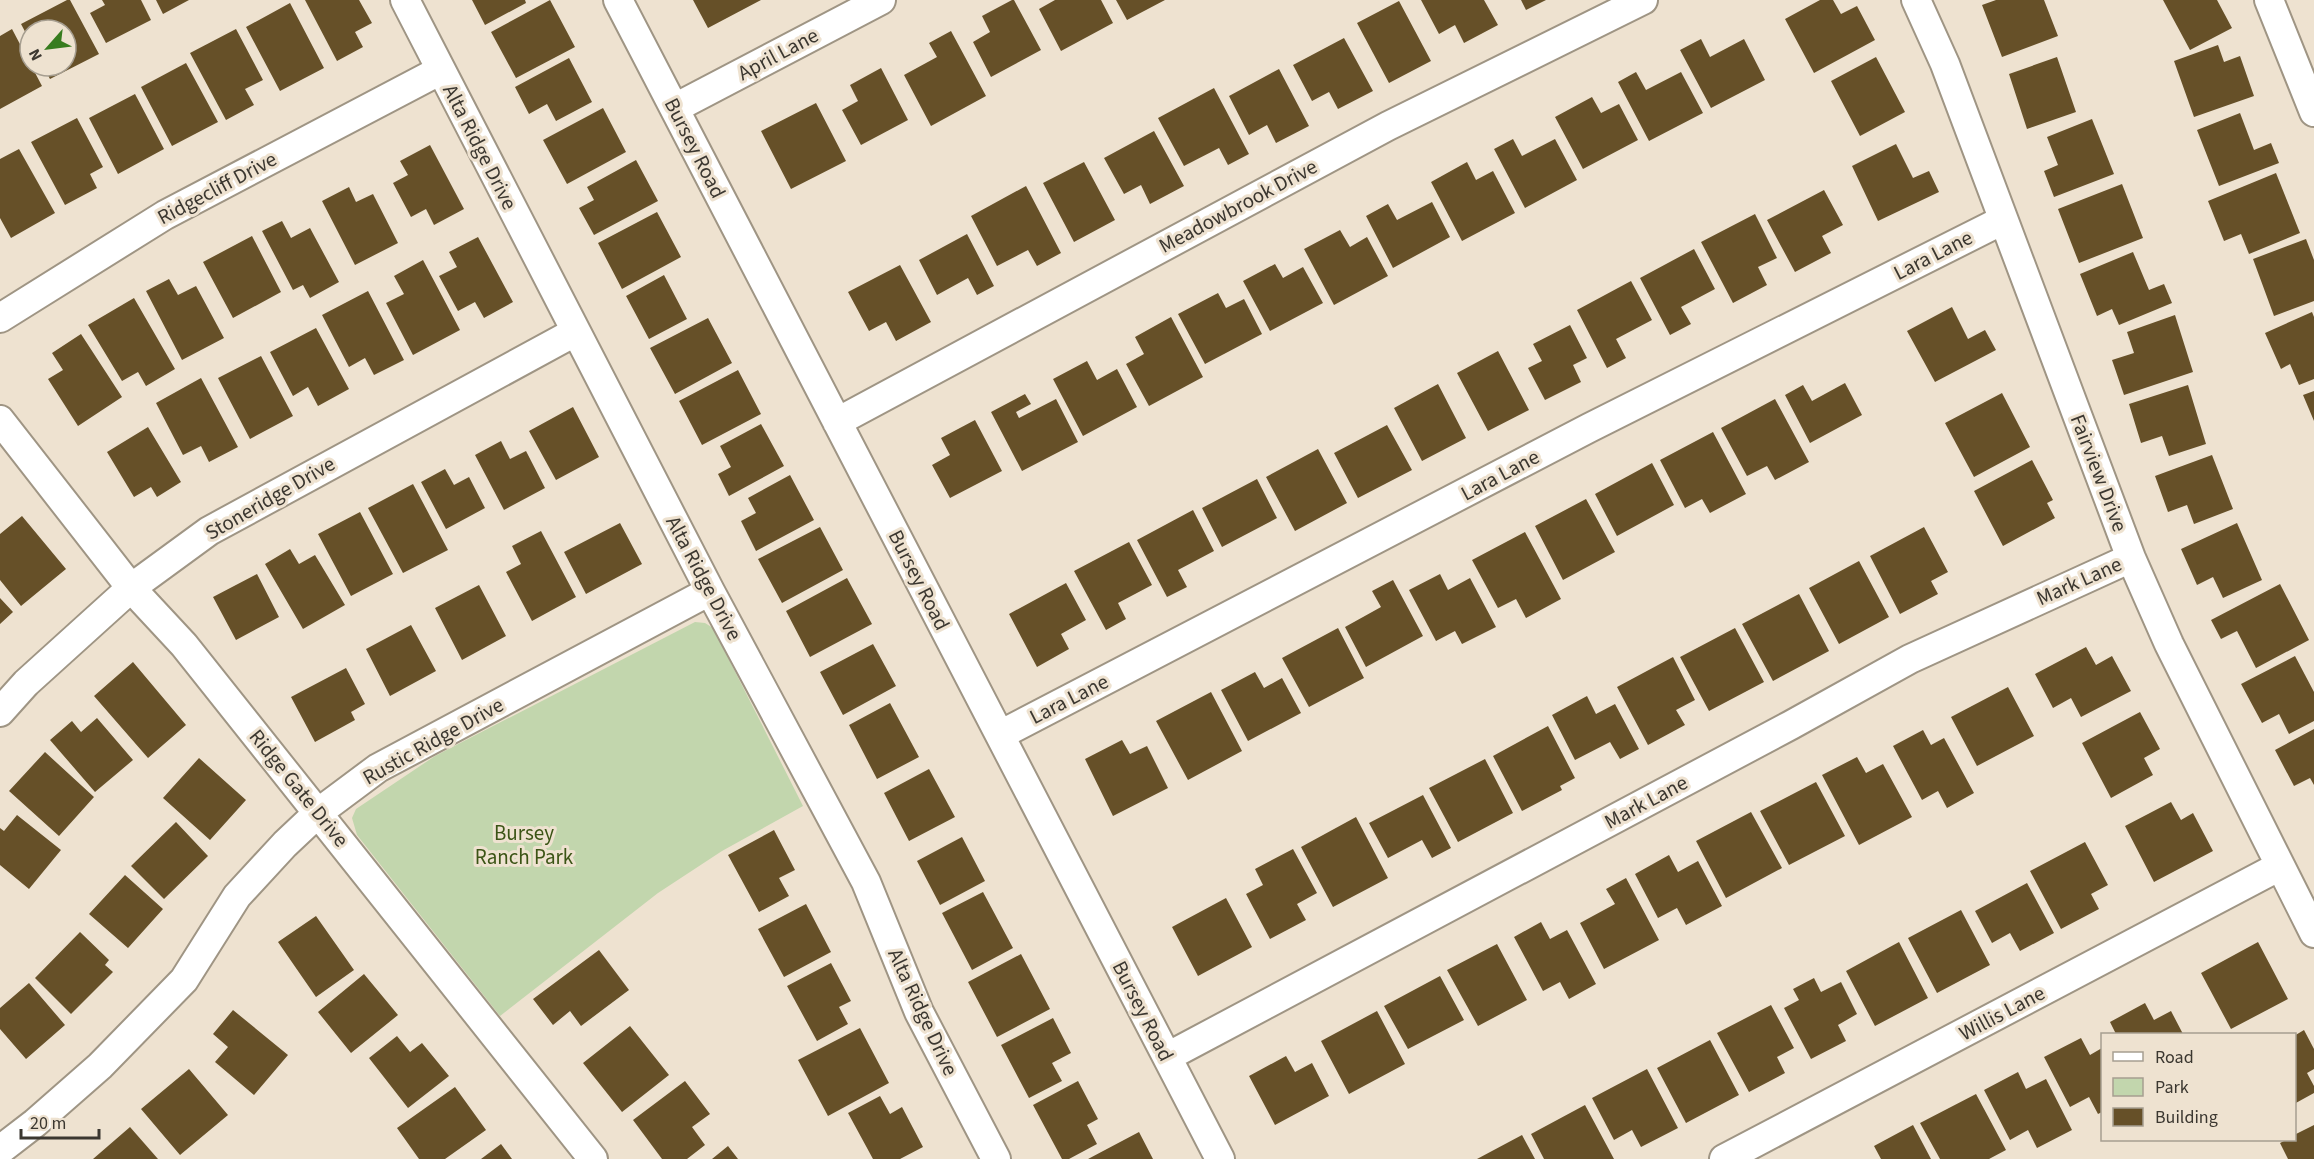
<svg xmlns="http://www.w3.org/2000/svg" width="2314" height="1159" viewBox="0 0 2314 1159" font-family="'Source Sans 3',sans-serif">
<rect width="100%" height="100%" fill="#eee2d0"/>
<path fill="#c2d6ad" d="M695,622L705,623L713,628L803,806L722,851L658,893L500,1016L357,835L352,818L356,809L435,756Z"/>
<path fill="#665028" d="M67,0H70L99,54L50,79L43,66H66V30H30V41L21,24Z
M102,0H141L151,20L106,43L90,13L105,5Z
M156,0H189L163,14Z
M305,0H359L372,23L355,32L363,47L337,61Z
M472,0H525L526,3L485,25Z
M550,0L575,47L516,78L491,32Z
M693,0H761L708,28Z
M1012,0H1014L1041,50L991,77L973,42L990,32L982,16Z
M1055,0H1101L1113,23L1061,51L1039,9Z
M1116,0H1165L1127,20Z
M1421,0H1484L1498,25L1464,43L1455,25L1439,34Z
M1521,0H1546L1526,10Z
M1820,0H1833L1841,14L1857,6L1875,40L1814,73L1785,19Z
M1996,0H2044L2058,36L2002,57L1982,5Z
M2163,0H2217L2232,28L2190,50Z
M1399,1L1431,61L1389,83L1357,23Z
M290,3L324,68L280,91L246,27Z
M12,29L42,86L0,109V36Z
M236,29L263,80L245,89L254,105L226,120L190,53Z
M951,31L986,96L931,126L904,75L937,57L929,43Z
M1344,38L1373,91L1338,109L1329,92L1312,101L1293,65Z
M1701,39L1710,57L1744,39L1765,80L1711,108L1680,50Z
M2218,45L2224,62L2240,56L2254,96L2194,117L2174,61Z
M1876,57L1905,112L1860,136L1831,81Z
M2057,57L2076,112L2027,129L2009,74Z
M569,58L592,102L556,121L547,104L529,114L515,87Z
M186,63L218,122L172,146L141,87Z
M881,68L908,120L861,145L842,110L858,101L850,85Z
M1279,69L1309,126L1276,143L1267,125L1249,135L1229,96Z
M1636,72L1646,90L1681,72L1703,113L1649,141L1618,82Z
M1214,88L1249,154L1228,165L1219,148L1184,166L1158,118Z
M135,94L164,149L118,174L89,118Z
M1592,97L1601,113L1619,104L1638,140L1583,169L1555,117Z
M816,103L846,161L791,189L761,131Z
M603,108L626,152L567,184L543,140Z
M2240,113L2254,150L2271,143L2279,163L2219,186L2197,130Z
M77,118L103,167L90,174L97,188L65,205L31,142Z
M2092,119L2114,174L2054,197L2044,171L2058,165L2047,137Z
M1154,131L1184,186L1150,204L1141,185L1124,194L1104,158Z
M1513,139L1522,156L1555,139L1577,180L1525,208L1494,149Z
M1896,144L1913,178L1929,171L1939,192L1878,221L1852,166Z
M430,145L464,209L434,225L426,209L411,217L393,183L408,175L400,161Z
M19,149L55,213L11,238L0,218V159Z
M636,160L658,201L594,235L579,208L594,200L587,187Z
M1084,162L1115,220L1074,242L1043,183Z
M1467,162L1476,180L1493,171L1515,213L1462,241L1431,182Z
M2276,173L2300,233L2249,254L2241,234L2224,241L2208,201Z
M2122,184L2143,238L2079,263L2058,209Z
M1026,186L1061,253L1037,266L1028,250L997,266L971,216Z
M349,187L356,202L373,194L398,243L355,265L322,201Z
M1824,190L1843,225L1822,236L1831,253L1795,272L1767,220Z
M1432,202L1450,237L1393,268L1366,216L1388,204L1397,220Z
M657,212L681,257L622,289L598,243Z
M1755,214L1777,258L1758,267L1767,285L1733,303L1701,242Z
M282,221L291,238L310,228L339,282L310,298L303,285L293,290L262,231Z
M1340,230L1350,247L1367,237L1388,276L1334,305L1304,249Z
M967,234L994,286L977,295L968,278L937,295L919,260Z
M252,236L281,292L233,318L203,262Z
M478,237L513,302L484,318L475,302L458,311L439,276L457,267L449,252Z
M2306,239L2314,260V301L2274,316L2253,259Z
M1694,249L1715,289L1681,307L1691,324L1670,335L1640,278Z
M2133,252L2149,290L2164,284L2172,303L2119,325L2112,309L2097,316L2080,274Z
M423,260L460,330L413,355L386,303L404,294L394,276Z
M1275,264L1283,278L1303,267L1323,303L1270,331L1243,281Z
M900,265L931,322L896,341L886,322L869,331L848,292Z
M664,275L687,319L649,339L626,296Z
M169,279L178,295L196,286L224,338L182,360L146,291Z
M1631,281L1652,320L1616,339L1626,358L1607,368L1577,310Z
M368,291L404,360L374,375L365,358L349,367L322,315Z
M1218,293L1226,308L1244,299L1262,334L1205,364L1178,314Z
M134,298L175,369L146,386L138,372L122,381L88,325Z
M1952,307L1968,339L1985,330L1996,350L1935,382L1907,331Z
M2312,312L2314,317V379L2299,385L2290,364L2281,369L2265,333Z
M2175,315L2193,372L2124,395L2112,360L2134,353L2127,332Z
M1171,317L1203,377L1149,406L1126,364L1144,354L1135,337Z
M708,318L732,363L675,394L650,348Z
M1570,325L1587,358L1573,365L1581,382L1545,400L1528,368L1542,361L1533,344Z
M316,328L349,389L318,406L308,387L293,396L270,352Z
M81,334L122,397L78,426L48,379L63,370L52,353Z
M1498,351L1529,410L1488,431L1457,373Z
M261,356L293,416L250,439L218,378Z
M1087,361L1097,380L1117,369L1137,407L1083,436L1053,379Z
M738,370L761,414L702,445L679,401Z
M201,378L238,447L209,462L201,446L183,455L156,403Z
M1845,383L1862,415L1810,443L1785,395L1803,385L1812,401Z
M1438,384L1466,438L1422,461L1394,408Z
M2188,385L2206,444L2169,456L2162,436L2141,443L2129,404Z
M2314,391V421L2303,395Z
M2002,393L2030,447L1974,477L1945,423Z
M1025,394L1031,404L1016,412L1019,418L1056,399L1078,442L1022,471L991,412Z
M1775,399L1809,462L1775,480L1767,466L1747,476L1721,428Z
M573,407L599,457L556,480L529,431Z
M975,420L1002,471L950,498L932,465L950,455L941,438Z
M761,424L784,466L729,496L718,474L731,467L720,446Z
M1387,425L1412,470L1358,498L1334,453Z
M148,427L181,482L157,497L151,487L134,497L107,452Z
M1713,432L1746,494L1710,513L1702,499L1685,508L1660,460Z
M501,441L510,459L526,451L545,488L504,510L475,455Z
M1318,449L1347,503L1295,531L1266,477Z
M2212,455L2233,509L2194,524L2187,505L2168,512L2155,476Z
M2032,460L2053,500L2047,503L2055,518L2003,546L1974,491Z
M1652,463L1674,505L1617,536L1595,494Z
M445,469L454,485L469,477L485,508L446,529L421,482Z
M790,475L814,520L756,551L741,521L756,513L748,498Z
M1257,479L1277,518L1222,547L1202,508Z
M413,484L448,550L403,573L368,508Z
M1586,499L1615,552L1563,580L1535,526Z
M1193,510L1214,551L1178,570L1187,587L1167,597L1137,540Z
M360,512L393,574L351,596L318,534Z
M22,516L66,569L21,606L0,580V534Z
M620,523L642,564L586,594L564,552Z
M2237,523L2262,580L2223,598L2213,577L2197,585L2181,549Z
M820,527L843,570L782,603L758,559Z
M1924,527L1948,572L1931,581L1938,594L1900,614L1870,556Z
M541,531L576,597L532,621L506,572L521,564L512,546Z
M1525,532L1561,599L1526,618L1516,599L1498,608L1472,560Z
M1129,542L1152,585L1118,603L1126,619L1106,630L1074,571Z
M290,549L299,564L315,555L345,605L303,629L265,564Z
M1859,561L1889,617L1839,644L1809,588Z
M257,574L279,617L236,640L213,597Z
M1440,574L1448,590L1470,578L1496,627L1462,644L1455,631L1436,641L1409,590Z
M847,578L872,624L810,657L786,611Z
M1393,580L1423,636L1366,667L1345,627L1381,607L1372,591Z
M1066,583L1086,620L1061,634L1069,649L1037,667L1009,614Z
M2280,584L2309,640L2256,668L2237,631L2221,639L2211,620Z
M479,585L506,636L462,660L435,608Z
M1799,594L1829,651L1773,681L1742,624Z
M0,598L13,612L0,624Z
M411,625L436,671L390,696L366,649Z
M1338,628L1364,678L1309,707L1282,658Z
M1735,628L1764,682L1709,711L1680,657Z
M873,644L896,686L843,715L820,672Z
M2086,647L2096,665L2112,656L2131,691L2081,717L2071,698L2053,708L2035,674Z
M2295,656L2314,692V721L2289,734L2279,714L2262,723L2241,684Z
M1673,657L1695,700L1676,710L1685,725L1648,745L1617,687Z
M133,662L186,725L148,758L94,696Z
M346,668L365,704L351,712L355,720L315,742L291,697Z
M1255,672L1264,688L1282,678L1301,713L1248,741L1221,690Z
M2008,687L2034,736L1977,766L1951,717Z
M1211,692L1242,751L1188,780L1156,721Z
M1587,696L1596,714L1615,704L1639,749L1620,759L1610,742L1575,760L1552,715Z
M890,703L919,757L877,779L849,725Z
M2140,712L2160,749L2144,758L2153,775L2111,798L2082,743Z
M97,718L133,760L95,792L50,740L72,721L81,732Z
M1548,726L1575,778L1560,786L1562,790L1522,811L1493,756Z
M2314,729V785L2310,778L2294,786L2275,750Z
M1923,730L1931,745L1944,738L1974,793L1947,808L1938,791L1922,800L1893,746Z
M1122,740L1130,754L1147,746L1168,788L1113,816L1085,759Z
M45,752L94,797L59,836L9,791Z
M1857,757L1866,773L1883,764L1912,817L1859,845L1822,775Z
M199,758L246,800L210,840L163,798Z
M1485,759L1513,813L1458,842L1429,788Z
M929,769L955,817L909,841L884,793Z
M1816,782L1845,836L1789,865L1760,811Z
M1423,795L1451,848L1432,858L1422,840L1388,858L1369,823Z
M2171,802L2181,820L2193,813L2213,851L2154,882L2125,826Z
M1751,812L1782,868L1726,898L1696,841Z
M17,815L61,850L29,889L0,865V828L4,831Z
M1356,817L1388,878L1333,907L1301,847Z
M176,822L208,856L164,899L131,866Z
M774,830L795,870L779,878L789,896L759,912L728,855Z
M962,837L985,881L940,905L917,861Z
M2085,842L2108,885L2091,894L2099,909L2061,929L2030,871Z
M1293,849L1317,893L1297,904L1306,920L1270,939L1246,894L1263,885L1255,869Z
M1669,855L1678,872L1698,861L1722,906L1686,925L1677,908L1658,918L1635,874Z
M125,875L163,909L128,948L89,914Z
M1626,878L1659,940L1604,969L1580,923L1615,904L1606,889Z
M2027,883L2054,933L2020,951L2010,933L1992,943L1975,911Z
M983,892L1013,948L972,970L942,913Z
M1226,898L1252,947L1198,976L1172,927Z
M806,904L831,952L784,977L758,929Z
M1961,910L1990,965L1937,993L1908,938Z
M316,916L354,970L316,997L278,942Z
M1541,922L1550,939L1567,930L1596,984L1569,999L1560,982L1543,991L1514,937Z
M80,932L109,960L105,965L113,972L71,1014L35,978Z
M1899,942L1928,998L1875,1026L1846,971Z
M2258,942L2288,999L2231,1029L2201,973Z
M1497,944L1527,1000L1478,1026L1447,970Z
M599,950L629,990L581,1026L570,1011L553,1025L533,999Z
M1021,954L1050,1009L997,1037L968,982Z
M831,963L851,1001L839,1007L848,1024L817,1041L787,986Z
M364,974L398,1015L351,1053L318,1012Z
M1440,976L1464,1020L1408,1049L1384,1006Z
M1814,978L1821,992L1841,982L1857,1014L1838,1025L1846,1041L1811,1059L1784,1008L1799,1000L1793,989Z
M29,983L65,1025L26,1059L0,1029V1008Z
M2145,1003L2154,1020L2171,1011L2183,1034H2116L2110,1022Z
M1771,1005L1794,1048L1777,1057L1785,1073L1749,1092L1717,1033Z
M233,1010L288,1055L254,1095L215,1062L228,1047L213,1034Z
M1377,1011L1405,1064L1349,1094L1321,1041Z
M1053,1018L1071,1053L1052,1063L1062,1081L1029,1098L1001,1045Z
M630,1026L669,1075L622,1112L583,1063Z
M860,1028L889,1083L828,1116L798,1060Z
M2304,1030L2314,1049V1069L2307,1073L2314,1086V1093L2294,1104V1036Z
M397,1036L410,1052L422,1043L449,1076L408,1108L369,1058Z
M2081,1038L2090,1055L2102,1048V1112L2098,1114L2089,1097L2070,1107L2044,1057Z
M1710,1040L1739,1095L1686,1123L1657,1068Z
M1286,1056L1295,1072L1312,1063L1329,1096L1275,1125L1249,1076Z
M189,1069L228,1115L180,1155L141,1109Z
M1647,1069L1678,1128L1641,1147L1632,1130L1614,1140L1592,1098Z
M2018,1072L2026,1089L2046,1079L2072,1130L2037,1148L2028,1130L2010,1140L1984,1090Z
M685,1081L710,1114L692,1127L705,1145L687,1159H662L633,1120Z
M1078,1081L1098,1119L1087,1125L1097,1144L1069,1159H1062L1033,1105Z
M455,1087L486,1130L445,1159H419L397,1128Z
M1976,1094L2006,1150L1989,1159H1940L1920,1123Z
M880,1096L890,1114L902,1107L923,1147L900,1159H873L848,1113Z
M1585,1105L1614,1159H1544L1531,1134Z
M1913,1125L1931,1159H1881L1874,1146Z
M2314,1125V1159H2288L2280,1143L2286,1140H2294V1135Z
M130,1127L158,1159H93Z
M1139,1132L1153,1159H1088Z
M1522,1135L1535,1159H1477Z
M501,1144L512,1159H481Z
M728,1146L738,1159H712Z"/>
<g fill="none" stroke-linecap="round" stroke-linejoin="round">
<defs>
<path id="minor" d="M405,0L710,591L866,882L919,1012L996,1159
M618,0L1220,1159
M1916,0L1945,64L2131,558L2169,644L2314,933
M2269,0L2314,112
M675,108L881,0
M0,318L165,215L441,70
M0,420L131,588L184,645L593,1159
M837,422L1388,126L1643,0
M0,712L26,683L131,588L209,531L575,332
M1000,735L1589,428L2003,220
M1167,1057L1791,725L1910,659L2131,558
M0,1150L35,1123L100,1066L184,980L237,896L285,844L319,812L378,768L710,591
M1724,1159L2280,866"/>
</defs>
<use href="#minor" stroke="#9f9584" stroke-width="32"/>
<use href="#minor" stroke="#fff" stroke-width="28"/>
</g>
<g text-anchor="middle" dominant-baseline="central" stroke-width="6" stroke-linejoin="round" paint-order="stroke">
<g font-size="21" fill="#3b3730" stroke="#eee2d0">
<text transform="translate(778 54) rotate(-28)">April Lane</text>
<text transform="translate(480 147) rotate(63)">Alta Ridge Drive</text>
<text transform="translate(695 148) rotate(63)">Bursey Road</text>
<text transform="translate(217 188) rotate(-28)">Ridgecliff Drive</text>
<text transform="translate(1238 206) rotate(-28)">Meadowbrook Drive</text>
<text transform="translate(1933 255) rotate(-27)">Lara Lane</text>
<text transform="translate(2099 473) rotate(69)">Fairview Drive</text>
<text transform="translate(1500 475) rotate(-28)">Lara Lane</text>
<text transform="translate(270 498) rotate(-30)">Stoneridge Drive</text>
<text transform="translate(704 578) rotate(62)">Alta Ridge Drive</text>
<text transform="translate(919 580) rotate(63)">Bursey Road</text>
<text transform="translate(2079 581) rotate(-24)">Mark Lane</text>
<text transform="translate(1069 699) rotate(-27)">Lara Lane</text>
<text transform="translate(433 741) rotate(-29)">Rustic Ridge Drive</text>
<text transform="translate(299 788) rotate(51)">Ridge Gate Drive</text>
<text transform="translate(1646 802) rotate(-28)">Mark Lane</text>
<text transform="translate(1143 1011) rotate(63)">Bursey Road</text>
<text transform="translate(923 1012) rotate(65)">Alta Ridge Drive</text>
<text transform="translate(2002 1013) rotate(-28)">Willis Lane</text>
</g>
<g font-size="21" fill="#3b5415" stroke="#eee2d0">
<text x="524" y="833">Bursey<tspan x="524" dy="24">Ranch Park</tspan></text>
</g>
</g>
<rect x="2101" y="1033" width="195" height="108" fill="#eee2d0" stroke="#a69e90" stroke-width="1.5"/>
<rect x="2113" y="1052" width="30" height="9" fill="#ffffff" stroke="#a69e90" stroke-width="1.5"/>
<text x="2155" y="1063" font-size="18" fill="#3b3730">Road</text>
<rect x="2113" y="1078" width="30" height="18" fill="#c2d6ad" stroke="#a69e90" stroke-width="1.5"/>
<text x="2155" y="1093" font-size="18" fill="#3b3730">Park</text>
<rect x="2113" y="1108" width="30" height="18" fill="#665028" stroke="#a69e90" stroke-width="1.5"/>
<text x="2155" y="1123" font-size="18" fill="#3b3730">Building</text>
<g transform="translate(48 48) rotate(242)"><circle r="28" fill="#eee2d0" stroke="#a69e90" stroke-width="1.5"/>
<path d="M0-4.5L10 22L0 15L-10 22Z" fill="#377c1e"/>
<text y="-9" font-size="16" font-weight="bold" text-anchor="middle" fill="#3b3730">N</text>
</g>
<path d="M21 1129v9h78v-9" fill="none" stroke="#3b3730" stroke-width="3"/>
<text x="30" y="1129" font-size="18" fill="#3b3730" stroke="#eee2d0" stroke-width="4.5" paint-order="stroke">20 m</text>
</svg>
